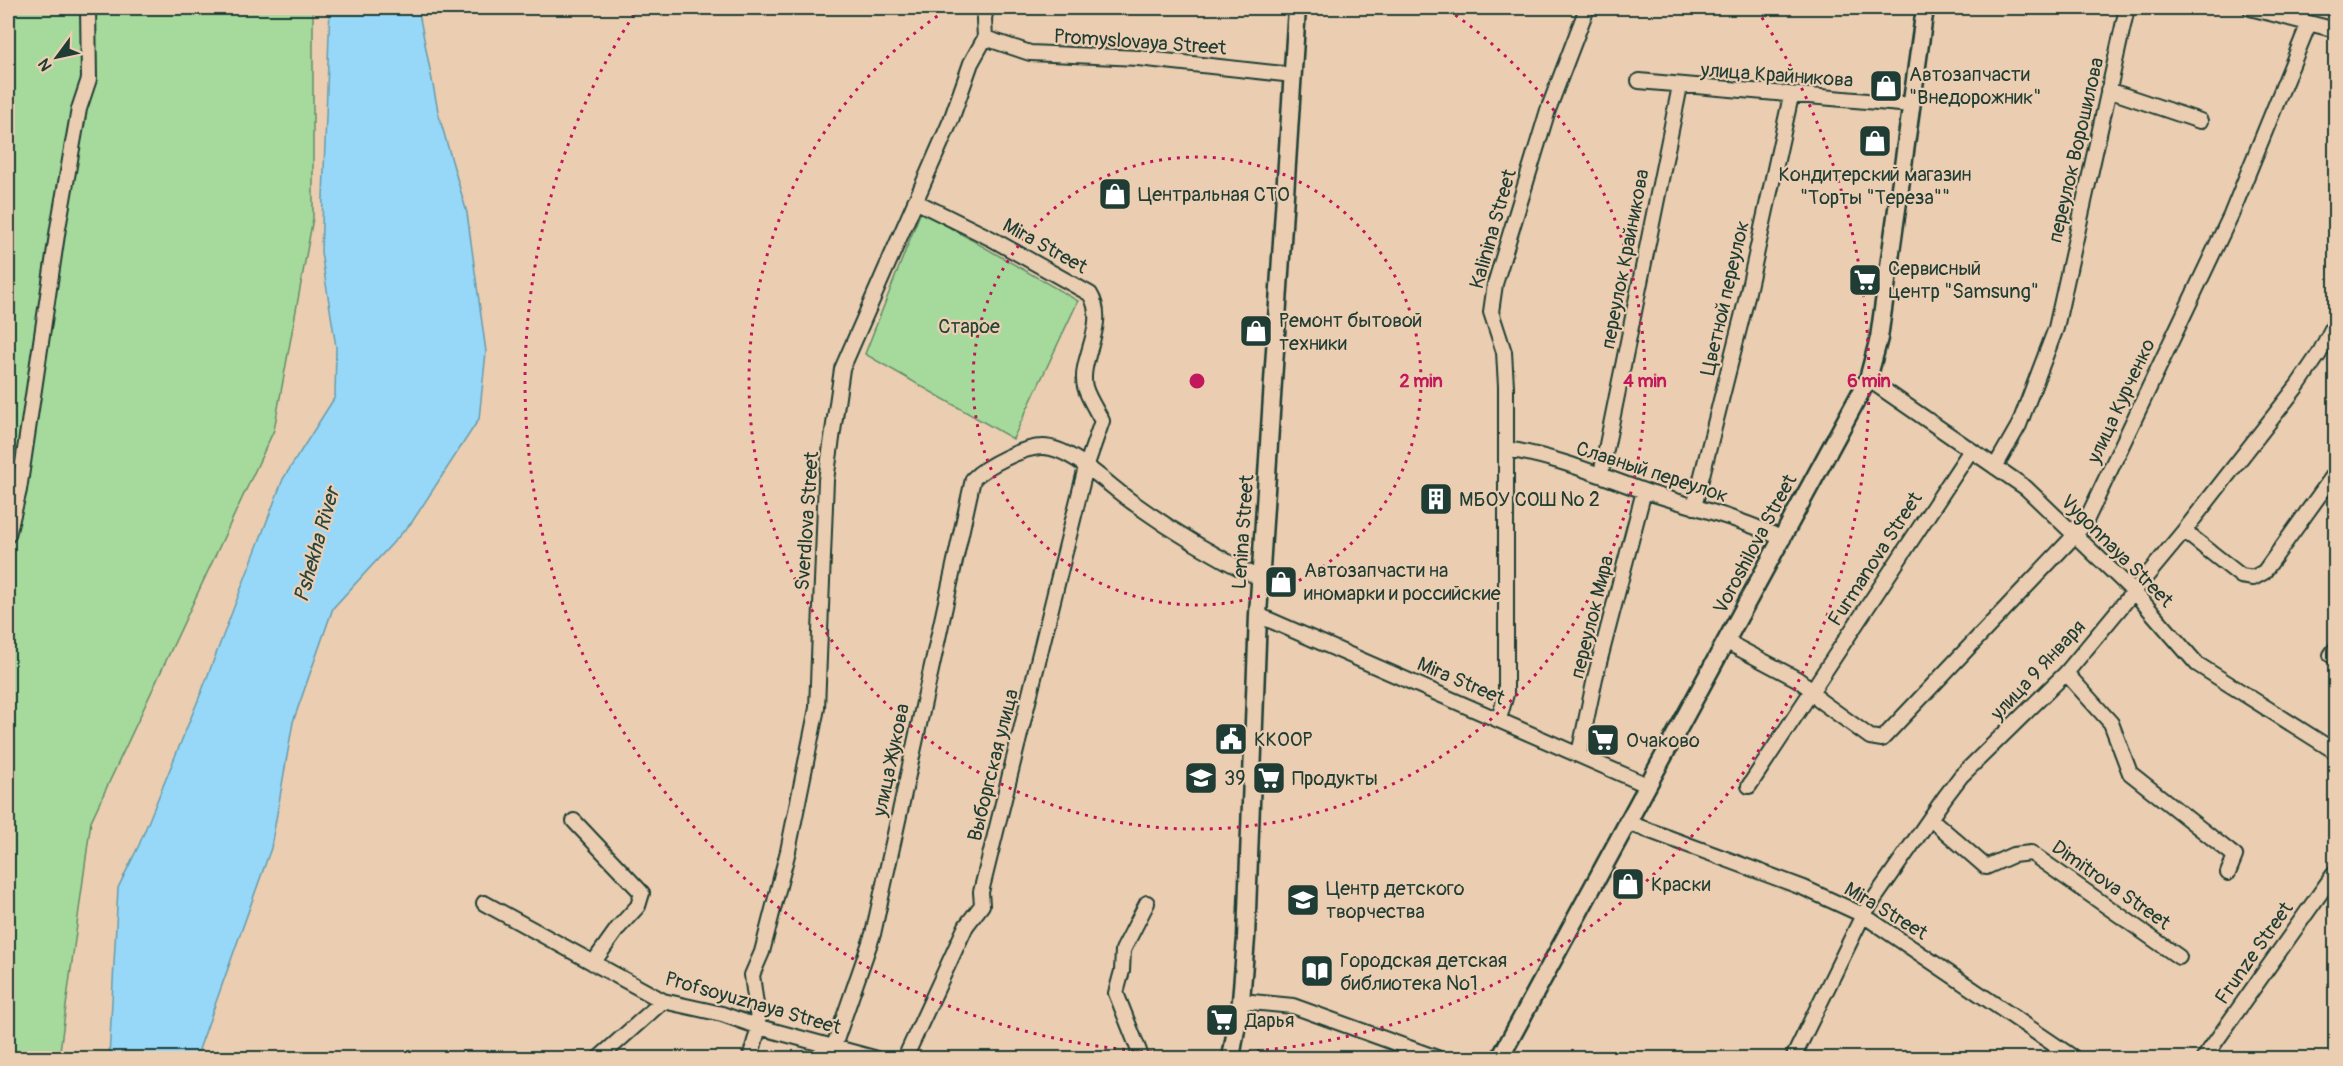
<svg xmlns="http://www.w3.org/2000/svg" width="2343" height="1066" viewBox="0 0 2343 1066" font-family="Pangolin,sans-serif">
<rect width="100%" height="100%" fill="#ebceb1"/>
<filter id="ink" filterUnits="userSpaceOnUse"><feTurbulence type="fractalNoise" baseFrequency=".0167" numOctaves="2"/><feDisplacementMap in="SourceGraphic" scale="12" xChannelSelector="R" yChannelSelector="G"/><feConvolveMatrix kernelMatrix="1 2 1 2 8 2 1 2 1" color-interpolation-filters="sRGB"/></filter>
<g filter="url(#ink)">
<path fill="#a6da9c" stroke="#628c68" stroke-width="1.5" d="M8,8H313V218L274,430L91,821L59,1058H8Z
M921,211L1078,301L1013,439L865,354Z"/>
<path fill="#97d8f8" stroke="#679aaa" stroke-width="1.5" d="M330,8H418L439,116L467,213L486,352L479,419L412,522L333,608L293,722L271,848L196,1058H109L118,888L139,845L203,688L283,479L335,397L336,347L321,252Z"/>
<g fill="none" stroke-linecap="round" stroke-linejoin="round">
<defs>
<path id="minor" d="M2250,8L2336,30
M985,38L1030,53L1138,58L1293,75
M1639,81L1912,105
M2108,90L2200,121
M1868,379L2026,488L2134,592L2197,664L2336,752
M1506,449C1555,456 1601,476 1647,492C1693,507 1740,518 1783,539
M1995,467L2019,425L2056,328L2127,8
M1601,474L1680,86
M1694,507L1746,301L1791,96
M2184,531L2241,576L2253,578L2264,572L2336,472
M8,535L19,490L58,228L79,109L89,79L88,8
M1258,615L1647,785
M1727,642L1797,679L1812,690L1819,700L1870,737L1882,739L2074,536L2085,523L2231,215L2309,23
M2331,655L2336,648
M2066,673L2111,723L2130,773L2235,856L2228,873
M1499,719L1506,694V386L1504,352L1491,312L1495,284L1548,110L1587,8
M1579,754L1595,678L1644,491
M1749,786L1971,450
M1931,819L1986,867L2013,855L2031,853L2179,957
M574,821L642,893L638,906L618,928L593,963
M1626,822L1804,888L1863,915L2074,1058
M484,903L663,1001L722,1014L759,1027L874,1058
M1241,1001L1293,1006L1437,1058
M834,1046L873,934L973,479C986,466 1023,447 1042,447C1071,446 1112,489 1135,504C1174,532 1218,558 1261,579
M599,1058L663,1001
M750,1058L759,1027L752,975L762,952L788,851L817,708L826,480L842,369L951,120L971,63L985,38L984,19L986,8
M905,1058L966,926L982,905L981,892L1086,467L1102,421C1097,411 1088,398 1085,387C1078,359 1109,325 1090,294L992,239L915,201
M1137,1058L1139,1051L1116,993L1122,971L1123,950L1147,903
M1793,1058L1863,915L1945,797L1961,776L2066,673L2184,531L2298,385L2319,354L2336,321
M2204,1058L2336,871"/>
<path id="major" d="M1231,1058L1241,1001L1246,938L1258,615L1297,8
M1500,1058L1868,379L1879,338L1925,8"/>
</defs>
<use href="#minor" stroke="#1f3d34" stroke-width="18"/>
<use href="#major" stroke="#1f3d34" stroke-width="21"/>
<use href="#minor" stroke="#ebceb1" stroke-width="14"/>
<use href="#major" stroke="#ebceb1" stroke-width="16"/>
</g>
</g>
<g fill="none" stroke="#c2185b" stroke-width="3" stroke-dasharray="3 6">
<circle cx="1197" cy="381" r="224"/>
<path d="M1448 10A448 448 0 1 1 946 10"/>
<path d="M1757 10A672 672 0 1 1 637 10"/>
</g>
<defs>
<symbol id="shop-square" viewBox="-11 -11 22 22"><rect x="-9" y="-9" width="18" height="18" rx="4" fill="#1f3d34" stroke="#ebceb1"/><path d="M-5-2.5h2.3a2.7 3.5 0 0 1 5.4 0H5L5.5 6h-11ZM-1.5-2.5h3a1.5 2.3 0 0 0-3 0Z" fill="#fff"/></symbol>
<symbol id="supermarket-square" viewBox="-11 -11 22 22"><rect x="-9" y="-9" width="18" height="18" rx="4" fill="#1f3d34" stroke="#ebceb1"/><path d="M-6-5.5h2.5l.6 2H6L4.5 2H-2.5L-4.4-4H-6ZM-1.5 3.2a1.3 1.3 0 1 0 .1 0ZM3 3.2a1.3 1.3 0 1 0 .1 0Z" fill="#fff"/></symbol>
<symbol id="building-square" viewBox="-11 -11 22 22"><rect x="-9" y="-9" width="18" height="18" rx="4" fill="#1f3d34" stroke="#ebceb1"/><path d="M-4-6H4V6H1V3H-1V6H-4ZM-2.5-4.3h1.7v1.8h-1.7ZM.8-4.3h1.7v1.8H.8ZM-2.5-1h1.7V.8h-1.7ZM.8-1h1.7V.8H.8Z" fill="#fff"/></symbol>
<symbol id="civic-square" viewBox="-11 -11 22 22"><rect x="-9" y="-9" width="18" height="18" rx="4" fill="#1f3d34" stroke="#ebceb1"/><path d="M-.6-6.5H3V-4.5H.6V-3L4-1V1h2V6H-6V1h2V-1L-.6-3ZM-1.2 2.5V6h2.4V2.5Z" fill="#fff"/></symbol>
<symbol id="school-square" viewBox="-11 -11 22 22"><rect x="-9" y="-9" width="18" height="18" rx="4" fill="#1f3d34" stroke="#ebceb1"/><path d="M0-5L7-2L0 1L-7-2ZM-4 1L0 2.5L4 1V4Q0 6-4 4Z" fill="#fff"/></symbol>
<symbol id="library-square" viewBox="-11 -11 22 22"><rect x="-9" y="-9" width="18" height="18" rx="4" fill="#1f3d34" stroke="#ebceb1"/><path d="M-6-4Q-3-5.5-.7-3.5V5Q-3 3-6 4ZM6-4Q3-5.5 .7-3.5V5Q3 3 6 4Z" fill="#fff"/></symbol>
</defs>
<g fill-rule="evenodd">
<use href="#shop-square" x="1867" y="67" width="38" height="38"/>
<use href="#shop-square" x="1856" y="122" width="38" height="38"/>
<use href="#shop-square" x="1096" y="175" width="38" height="38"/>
<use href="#supermarket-square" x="1846" y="261" width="38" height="38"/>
<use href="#shop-square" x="1237" y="312" width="38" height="38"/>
<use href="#building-square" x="1417" y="480" width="38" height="38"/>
<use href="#shop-square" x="1262" y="563" width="38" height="38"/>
<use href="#civic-square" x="1212" y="720" width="38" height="38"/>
<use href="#supermarket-square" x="1584" y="721" width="38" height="38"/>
<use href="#school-square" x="1182" y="759" width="38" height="38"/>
<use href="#supermarket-square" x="1250" y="759" width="38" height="38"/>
<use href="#shop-square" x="1609" y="865" width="38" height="38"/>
<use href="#school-square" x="1284" y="881" width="38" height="38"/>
<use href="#library-square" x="1298" y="952" width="38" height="38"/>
<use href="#supermarket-square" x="1203" y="1001" width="38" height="38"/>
</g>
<g text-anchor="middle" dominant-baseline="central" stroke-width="4.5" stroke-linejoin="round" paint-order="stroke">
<g font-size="20" fill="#1f3d34" stroke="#ebceb1">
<text transform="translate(1140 42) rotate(4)">Promyslovaya Street</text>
<text transform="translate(1777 75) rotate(4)">улица Крайникова</text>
<text transform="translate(2076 150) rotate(-77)">переулок Ворошилова</text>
<text transform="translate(1493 229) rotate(-74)">Kalinina Street</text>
<text transform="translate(1045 246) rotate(29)">Mira Street</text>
<text transform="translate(1625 259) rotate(-79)">переулок Крайникова</text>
<text transform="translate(1725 298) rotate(-77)">Цветной переулок</text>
<text transform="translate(2121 401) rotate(-65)">улица Курченко</text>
<text transform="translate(1652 472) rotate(18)">Славный переулок</text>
<text transform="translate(807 521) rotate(-86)">Sverdlova Street</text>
<text transform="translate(1243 532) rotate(-86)">Lenina Street</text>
<text transform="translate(1755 544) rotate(-62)">Voroshilova Street</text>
<text transform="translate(2117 551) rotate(45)">Vygonnaya Street</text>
<text transform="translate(1875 559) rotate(-57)">Furmanova Street</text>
<text transform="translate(1592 617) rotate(-76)">переулок Мира</text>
<text transform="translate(2038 670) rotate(-47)">улица 9 Января</text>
<text transform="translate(1461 681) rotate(23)">Mira Street</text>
<text transform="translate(891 760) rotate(-78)">улица Жукова</text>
<text transform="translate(993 765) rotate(-76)">Выборгская улица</text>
<text transform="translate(2111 885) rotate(35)">Dimitrova Street</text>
<text transform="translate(1886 911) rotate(31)">Mira Street</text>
<text transform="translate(2254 953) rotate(-55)">Frunze Street</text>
<text transform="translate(753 1003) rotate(16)">Profsoyuznaya Street</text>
</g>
<g font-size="20" fill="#1f3d34" stroke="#ebceb1" text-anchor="start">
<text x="1909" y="74">Автозапчасти<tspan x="1909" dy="23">"Внедорожник"</tspan></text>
<text x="1875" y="174" text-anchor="middle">Кондитерский магазин<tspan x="1875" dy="23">"Торты "Тереза""</tspan></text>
<text x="1138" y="194">Центральная СТО</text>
<text x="1888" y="268">Сервисный<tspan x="1888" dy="23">центр "Samsung"</tspan></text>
<text x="1279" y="320">Ремонт бытовой<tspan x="1279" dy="23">техники</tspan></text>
<text x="1459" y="499">МБОУ СОШ № 2</text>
<text x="1304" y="570">Автозапчасти на<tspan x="1304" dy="23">иномарки и российские</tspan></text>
<text x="1254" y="739">ККООР</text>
<text x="1626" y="740">Очаково</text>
<text x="1224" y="778">39</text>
<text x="1292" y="778">Продукты</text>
<text x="1651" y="884">Краски</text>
<text x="1326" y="888">Центр детского<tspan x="1326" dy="23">творчества</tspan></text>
<text x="1340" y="960">Городская детская<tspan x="1340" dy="23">библиотека №1</tspan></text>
<text x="1245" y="1020">Дарья</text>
</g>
<g font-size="20" fill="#264539" stroke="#ebceb1">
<text x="969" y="326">Старое</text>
</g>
<g font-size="21" font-style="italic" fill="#25453e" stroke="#ebceb1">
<text transform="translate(317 545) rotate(-74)">Pshekha River</text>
</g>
</g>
<circle cx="1197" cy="381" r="9" fill="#c2185b" stroke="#ebceb1" stroke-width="3"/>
<g font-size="18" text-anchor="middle" font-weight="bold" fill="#c2185b" stroke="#ebceb1" stroke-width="4.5" stroke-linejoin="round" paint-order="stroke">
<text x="1421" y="387">2 min</text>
<text x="1645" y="387">4 min</text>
<text x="1869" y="387">6 min</text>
</g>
<rect width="2343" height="1066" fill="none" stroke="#ebceb1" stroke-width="30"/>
<rect x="15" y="15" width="2313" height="1036" fill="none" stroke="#1f3d34" stroke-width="2" filter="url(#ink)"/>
<g transform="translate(57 57) rotate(237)" stroke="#ebceb1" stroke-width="4.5" paint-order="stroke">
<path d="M0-4.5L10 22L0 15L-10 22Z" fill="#1f3d34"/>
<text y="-9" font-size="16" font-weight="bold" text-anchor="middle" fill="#1f3d34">N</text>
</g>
</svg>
